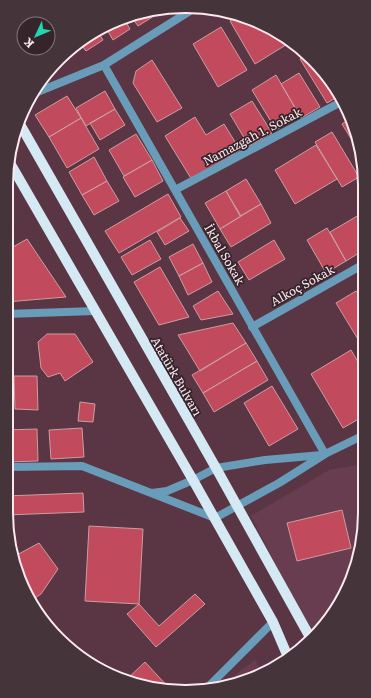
<svg xmlns="http://www.w3.org/2000/svg" width="371" height="698" viewBox="0 0 371 698" font-family="Literata,serif">
<rect width="100%" height="100%" fill="#5a3645"/>
<path fill="#683d4f" d="M364,464L365,524L341,602L313,637L251,516L329,470Z
M255,660L263,673L254,678L220,686Z"/>
<path fill="#c24a5d" stroke="#cb9da1" d="M162,11L138,26L131,16L139,12Z
M237,17L275,30L289,43L255,64L230,21Z
M124,19L130,29L113,40L106,28Z
M221,27L247,70L218,87L193,44Z
M98,32L103,40L86,51L79,42Z
M304,57L335,86L339,96L327,103L300,59Z
M152,60L182,108L157,122L133,83L136,71Z
M299,73L320,107L301,118L281,84Z
M276,75L300,116L276,130L252,90Z
M105,91L115,109L86,126L76,108Z
M67,96L81,118L49,137L35,115Z
M252,101L272,133L249,146L230,114Z
M115,109L125,125L100,140L90,123Z
M195,117L206,135L224,124L240,150L192,180L165,136Z
M81,118L99,149L67,168L49,137Z
M348,120L361,155L342,124Z
M332,132L359,177L342,187L315,142Z
M136,134L152,160L124,176L109,150Z
M316,145L337,179L295,204L275,170Z
M94,157L107,181L82,195L69,172Z
M152,160L163,181L135,197L123,177Z
M246,179L261,204L240,216L226,191Z
M107,181L119,201L94,215L82,195Z
M226,191L241,216L220,229L205,203Z
M168,194L181,217L119,253L105,231Z
M261,204L271,223L231,247L220,229Z
M364,212V250L346,261L330,232Z
M180,218L189,231L165,245L157,232Z
M327,228L346,261L326,273L307,240Z
M27,239L66,297L6,302V251Z
M150,240L161,259L132,275L121,257Z
M274,240L285,259L249,280L238,262Z
M193,244L203,263L179,276L169,257Z
M203,263L212,282L188,295L179,276Z
M160,267L189,317L159,325L134,282Z
M218,291L233,314L201,320L193,306Z
M356,291L364,304V337L359,341L336,303Z
M233,323L246,343L200,371L178,335Z
M47,334H75L93,362L65,381L60,373L48,377L41,368L38,342Z
M246,343L257,361L203,393L192,375Z
M351,350L364,372V416L343,428L311,374Z
M257,361L268,380L214,412L203,393Z
M14,376H37L38,410L15,409Z
M272,386L298,429L269,446L244,403Z
M80,402L95,404L93,422L78,421Z
M82,428L84,457L51,459L49,430Z
M37,429L38,461L6,462V430Z
M83,493L84,512L6,515V496Z
M342,510L351,548L297,561L287,523Z
M89,526L143,529L139,604L85,601Z
M39,543L58,569L41,594L32,600L16,570L13,557Z
M195,594L205,604L156,647L127,614L139,604L159,626Z
M145,662L170,689L139,686L126,680Z"/>
<g fill="none" stroke-linecap="round" stroke-linejoin="round">
<path stroke="#699cb9" stroke-width="8" d="M104,65L325,454
M30,95L104,65L193,9
M175,190L341,102
M6,314L95,311
M252,327L364,264
M6,467L82,466L215,518
M152,493L167,491L193,480
M205,690L273,622"/>
<path stroke="#699cb9" stroke-width="8" d="M193,480L216,468L265,460L322,455
M215,518L279,483L325,454L364,435"/>
<path stroke="#d5e9f4" stroke-width="10" d="M21,126L216,468L311,639
M10,163L193,480L273,622L288,657"/>
</g>
<g text-anchor="middle" dominant-baseline="central" stroke-width="3.5" stroke-linejoin="round" paint-order="stroke">
<g font-size="12" fill="#fdeaf1" stroke="#35242a">
<text transform="translate(252 136) rotate(-28)">Namazgah 1. Sokak</text>
<text transform="translate(225 254) rotate(60)">İkbal Sokak</text>
<text transform="translate(302 285) rotate(-29)">Alkoç Sokak</text>
<text transform="translate(177 376) rotate(60)">Atatürk Bulvarı</text>
</g>
</g>
<path d="M0 0H371V698H0ZM185 13H186A172 172 0 0 1 358 185V513A172 172 0 0 1 186 685H185A172 172 0 0 1 13 513V185A172 172 0 0 1 185 13Z" fill="#45343a" fill-rule="evenodd"/>
<path fill="none" stroke="#fdeaf1" stroke-width="2" d="M185 13H186A172 172 0 0 1 358 185V513A172 172 0 0 1 186 685H185A172 172 0 0 1 13 513V185A172 172 0 0 1 185 13Z"/>
<g transform="translate(36 36) rotate(226)"><circle r="19" fill="#35242a" stroke="#85737a"/>
<path d="M0-3L7 15L0 10L-7 15Z" fill="#21d5af"/>
<text y="-6" font-size="11" font-weight="bold" text-anchor="middle" fill="#fdeaf1">K</text>
</g>
</svg>
